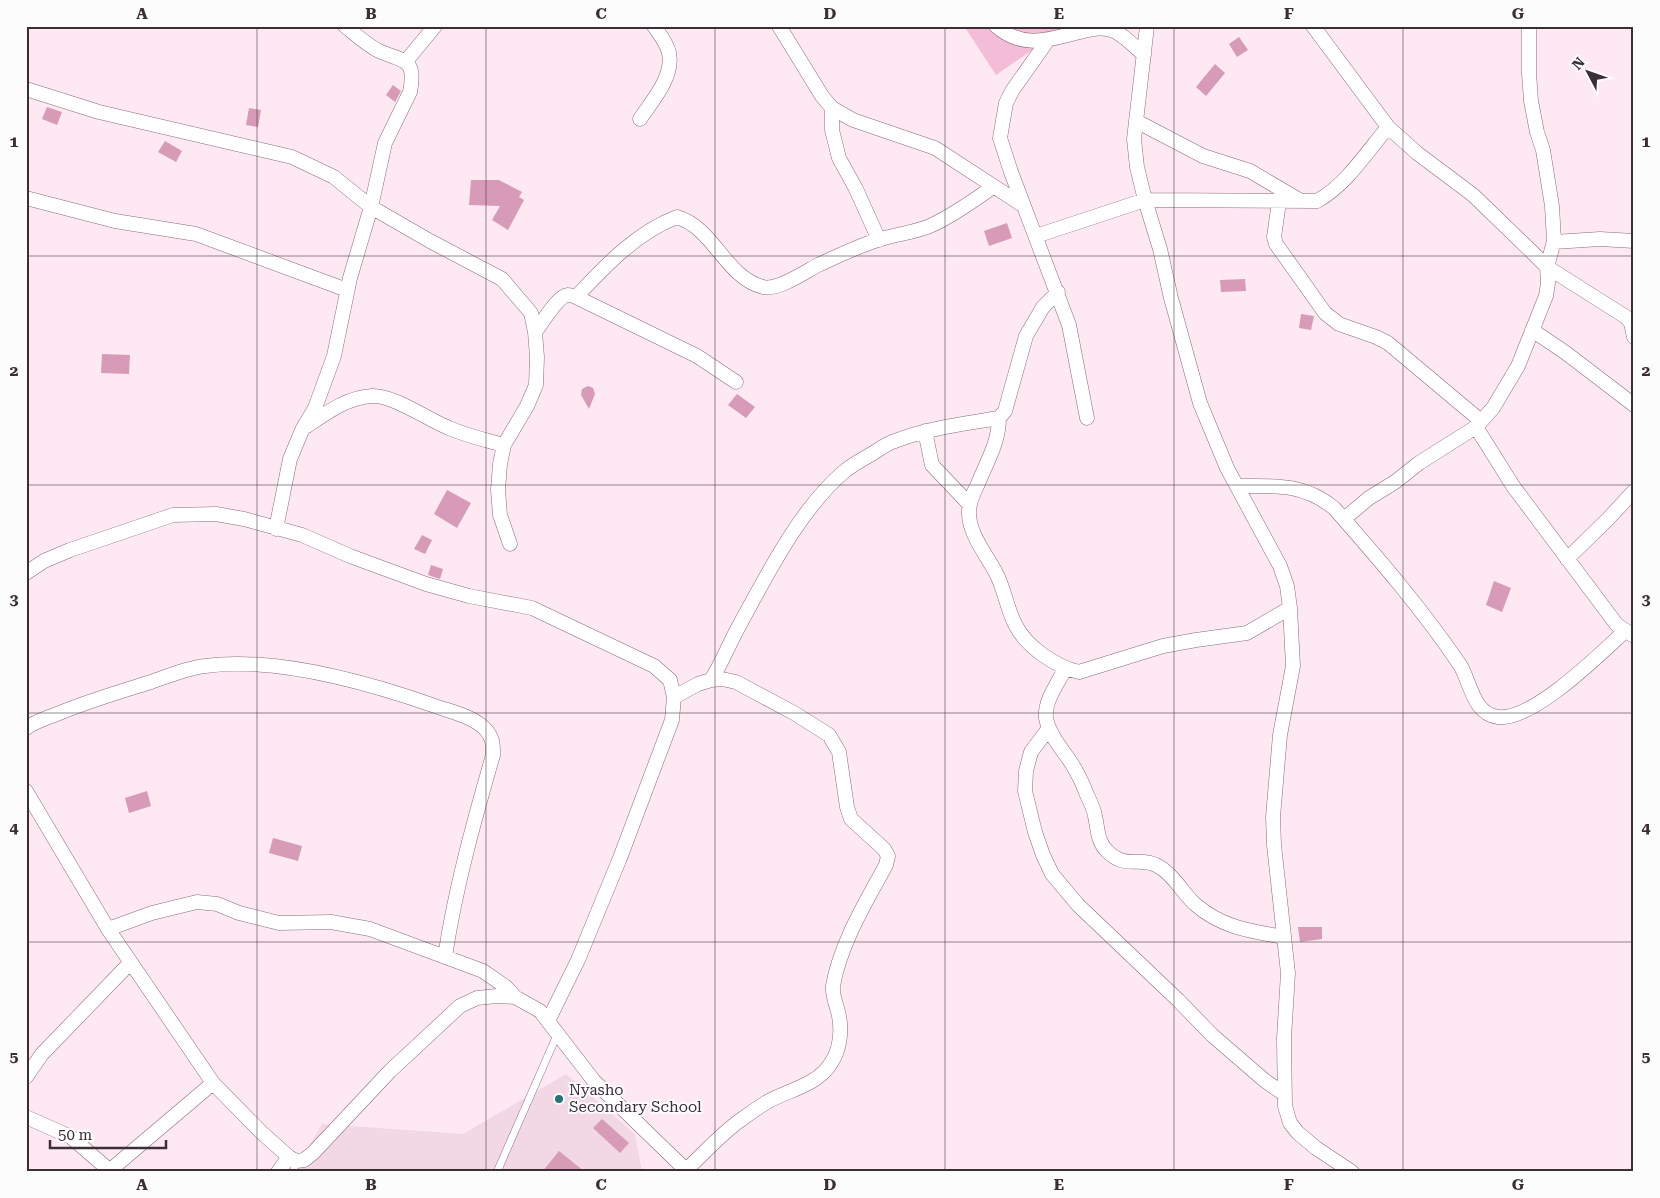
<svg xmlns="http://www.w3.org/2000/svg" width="1660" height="1198" viewBox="0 0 1660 1198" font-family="'Roboto Serif',serif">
<rect width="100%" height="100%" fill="#fee8f2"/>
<path fill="#f2d8e4" d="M566,1074L635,1134L642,1172H294L322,1124L463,1134Z"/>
<path fill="#f3bdd7" d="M964,26H1067L996,75Z"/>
<path fill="#d79bb8" d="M1239,37L1248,50L1237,57L1229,44Z
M1215,64L1225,73L1206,96L1196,87Z
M393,85L401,91L395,102L386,95Z
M47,107L62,112L57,125L42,119Z
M249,108L261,110L258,127L246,125Z
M165,141L182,151L176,162L158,152Z
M471,180H499L522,192L519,197L524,200L508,230L492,220L500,206L469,205Z
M1007,223L1012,238L989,246L984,231Z
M1245,279L1246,291L1221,292L1220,280Z
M1301,314L1314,316L1311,330L1299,328Z
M102,354L130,355L129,374L101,373Z
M588,386L593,388L595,394L589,409L581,395L582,389Z
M737,394L755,407L746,418L728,405Z
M447,490L471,503L457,528L434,514Z
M422,535L432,540L425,554L414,549Z
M431,565L443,569L440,579L428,575Z
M1494,581L1511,588L1502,612L1486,605Z
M147,791L151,806L129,813L125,798Z
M273,838L302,846L298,861L269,853Z
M1298,927H1322V939L1300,942Z
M602,1119L629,1143L620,1153L593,1128Z
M559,1151L585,1172H542Z"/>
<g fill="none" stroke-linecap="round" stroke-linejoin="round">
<defs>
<path id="lane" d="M293,1172L296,1161
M497,1172L557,1035"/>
<path id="street" d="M779,26L822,96L832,108L853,120L935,148L1024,206
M996,26C1025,51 1052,38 1084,31C1093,29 1101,27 1111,30C1122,33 1135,47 1144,55
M1147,26L1134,139L1137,167L1145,200L1160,249L1171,298L1200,403L1227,468L1280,566L1287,586L1290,608L1293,666L1280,735L1273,817L1274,845L1288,973L1284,1038L1285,1106L1290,1123L1298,1133L1316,1148L1352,1172
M1313,26L1388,127L1417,153L1473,195L1533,253L1547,267L1548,283L1546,296L1518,366L1493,408L1476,427L1419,463L1395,482L1369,498L1344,519
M1529,26V73L1531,101L1537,132L1543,150L1552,206L1554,241L1547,267L1626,317L1631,323L1634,337
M1048,40L1012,91L1006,103L1000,138L1011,172L1069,325L1087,418
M408,64L407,60L435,26
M26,89L99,112L292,157L334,177L371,207L430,241L502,279L531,313L535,332L537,357L536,385L527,406L504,445L500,464L498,490L500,515L510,544
M832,108V130L839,158L856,189L879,240
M640,119C652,101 674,77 669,53C667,43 660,35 654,26
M1136,121L1203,156L1250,171L1301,201
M26,198L115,221L196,234L347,290
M1279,202L1274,237L1276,244L1325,313L1339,324L1376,337L1388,343L1481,421
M1036,236L1145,200L1317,201C1346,185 1367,152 1388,127
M1554,242L1600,239L1634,241
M576,297C605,266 637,232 677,217C714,228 725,277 763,287C777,291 805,272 818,265C838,256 860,245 881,239C898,234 917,232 932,225C954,215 974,200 993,187
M1532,330L1566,353L1634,405
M535,332C542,324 557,296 568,295C571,295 574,296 576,297L697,356L736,382
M999,418C999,443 986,463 977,486C973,494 969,502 969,511C968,533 986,554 996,573C1005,590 1007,610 1016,626C1027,647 1056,667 1079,672L1163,646L1196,640L1247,633L1290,608
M307,426C326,413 348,397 372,396C394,395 428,420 449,428C467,436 486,440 504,445
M1476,427L1513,486L1605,609L1617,625L1634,636
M925,431L932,465L970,505
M1237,486C1275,486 1303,483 1334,508C1378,558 1423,610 1460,665C1471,683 1473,714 1498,717C1533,721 1600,654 1625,631
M276,529L290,459L303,428L315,408L334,356L350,278L371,207L385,143L410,92C417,56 402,62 377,50C366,44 355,34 345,26
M1567,559L1608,519L1634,491
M26,573L44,561L70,550L173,515L216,514L244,519L302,535L350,556L426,584L469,596L532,608L654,666L670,680L674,697L672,720L620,858L578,960L548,1021
M1065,669C1058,683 1044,701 1046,718C1049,735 1063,750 1072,764C1078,774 1083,784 1087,795C1090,801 1094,809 1095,816C1098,829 1097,841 1107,851C1126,870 1139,856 1156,865C1173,873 1183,894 1196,905C1223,928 1251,931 1284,937
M711,680C722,663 729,644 739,626C767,575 800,508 846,470C855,463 865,458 875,452C881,448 888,443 895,441C928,428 964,424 999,418L1005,411L1026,336L1043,307L1058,292
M674,697L698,684L711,680L722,679L736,682L794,713L829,735L839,752L847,807L851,819L884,849L888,856L886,865C866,902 840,944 833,986C832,997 837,1005 839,1016C842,1031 840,1050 831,1063C818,1085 788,1090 767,1102C759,1107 750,1113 742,1119C724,1131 703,1154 686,1170
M26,728C36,721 47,718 57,714C88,701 119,692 151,682C168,676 187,668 205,666C276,656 369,683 435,706C452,712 475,717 486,730C493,738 493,744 493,755C474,821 455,889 445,957
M1049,728L1031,752L1026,771L1025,791L1035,832L1043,855L1052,874L1078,905L1178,1000L1212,1035L1264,1080L1284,1094
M26,791L108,929L213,1083L261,1132L289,1157L296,1161L304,1160L313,1153L390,1071L460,1006L477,998L497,996L515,997L540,1011L594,1081L688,1172
M108,929L152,913L197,902L217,904L239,913L279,923L331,922L370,929L483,971L506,987L515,997
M26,1077L42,1054L130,963
M26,1117L71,1137L109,1170
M108,1172L213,1083
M278,1172L289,1157"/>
</defs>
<use href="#lane" stroke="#8b6b7b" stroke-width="8"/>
<use href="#street" stroke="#8b6b7b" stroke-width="15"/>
<use href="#lane" stroke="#fff" stroke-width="7"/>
<use href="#street" stroke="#fff" stroke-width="14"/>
</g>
<path fill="none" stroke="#3c2e35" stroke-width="1" stroke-opacity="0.55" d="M257,26V1172M486,26V1172M715,26V1172M945,26V1172M1174,26V1172M1403,26V1172M26,256H1634M26,485H1634M26,713H1634M26,942H1634"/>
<circle fill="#277276" stroke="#fcfcfc" stroke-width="2" cx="559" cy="1099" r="5"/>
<g text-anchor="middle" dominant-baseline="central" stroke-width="4" stroke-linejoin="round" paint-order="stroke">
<g font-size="15" fill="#3c2e35" stroke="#fcfcfc" text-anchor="start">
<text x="569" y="1090">Nyasho<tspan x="569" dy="17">Secondary School</tspan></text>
</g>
</g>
<rect width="1660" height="1198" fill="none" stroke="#fcfcfc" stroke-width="55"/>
<g transform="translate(1588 72) rotate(311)" stroke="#fcfcfc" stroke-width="4" paint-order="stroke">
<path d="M0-4L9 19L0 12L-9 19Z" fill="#3c2e35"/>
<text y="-8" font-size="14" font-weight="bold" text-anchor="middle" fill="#3c2e35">N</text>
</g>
<path d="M50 1140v8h116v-8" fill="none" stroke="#3c2e35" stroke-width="2.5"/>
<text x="58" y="1140" font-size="15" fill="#3c2e35" stroke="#fcfcfc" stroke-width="4" paint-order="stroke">50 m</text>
<rect x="28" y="28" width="1604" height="1142" fill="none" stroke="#3c2e35" stroke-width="2"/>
<g font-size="16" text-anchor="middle" font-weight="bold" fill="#3c2e35">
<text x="142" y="19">A</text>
<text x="371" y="19">B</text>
<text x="601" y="19">C</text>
<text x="830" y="19">D</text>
<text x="1059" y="19">E</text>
<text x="1289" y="19">F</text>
<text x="1518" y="19">G</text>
<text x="14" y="147">1</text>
<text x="1646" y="147">1</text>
<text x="14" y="376">2</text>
<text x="1646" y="376">2</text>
<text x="14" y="605">3</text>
<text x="1646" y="605">3</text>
<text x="14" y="833">4</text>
<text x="1646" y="833">4</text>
<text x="14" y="1062">5</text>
<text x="1646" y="1062">5</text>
<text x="142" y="1190">A</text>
<text x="371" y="1190">B</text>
<text x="601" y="1190">C</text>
<text x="830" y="1190">D</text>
<text x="1059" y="1190">E</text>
<text x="1289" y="1190">F</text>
<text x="1518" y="1190">G</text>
</g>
</svg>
